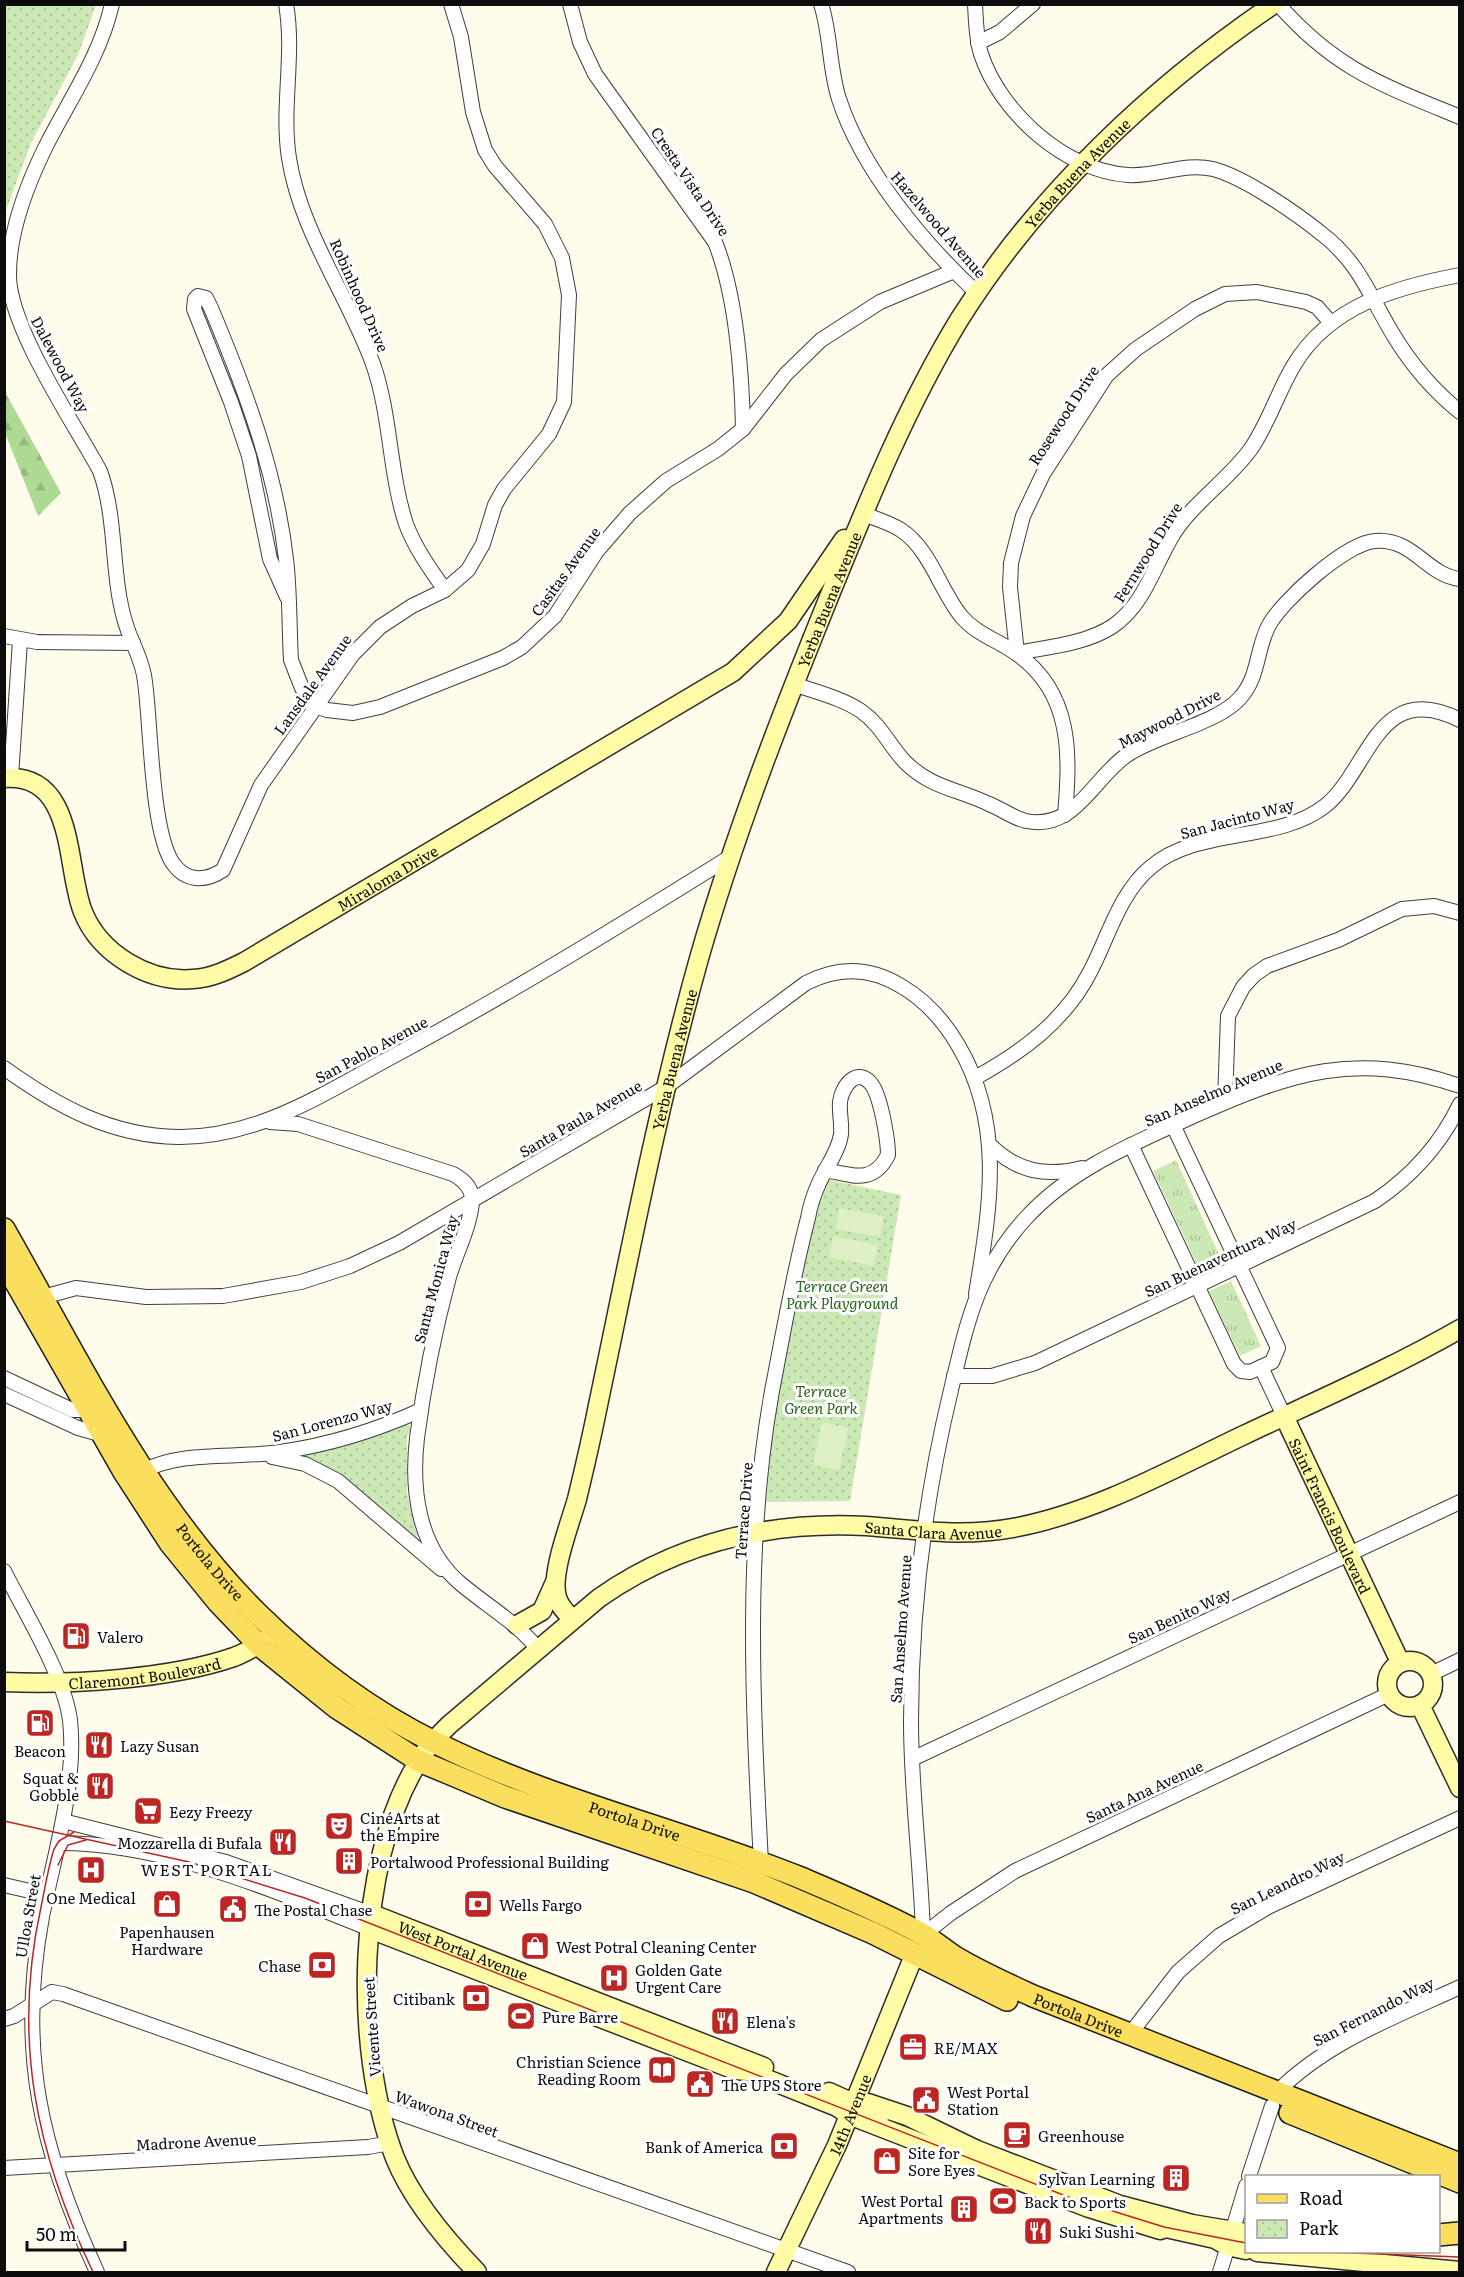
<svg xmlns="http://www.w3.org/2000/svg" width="1464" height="2277" font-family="Literata,serif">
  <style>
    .grass { fill: url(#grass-tufts) }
    .forest { fill: url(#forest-firs) }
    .park { fill: url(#park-dots) }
    .pitch { fill: #dff0c6 }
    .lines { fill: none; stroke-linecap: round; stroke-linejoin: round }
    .street-casing { stroke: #3f3f3f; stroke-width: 16 }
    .secondary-casing { stroke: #2e2e2e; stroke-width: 21 }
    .primary-casing { stroke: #1d1d1d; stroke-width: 24 }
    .street { stroke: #fff; stroke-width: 14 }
    .secondary { stroke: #fffba6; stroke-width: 18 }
    .primary { stroke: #fadf5f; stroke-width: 21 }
    .tram { stroke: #bd2622; stroke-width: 1.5 }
    .labels { text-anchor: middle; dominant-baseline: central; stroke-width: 6; stroke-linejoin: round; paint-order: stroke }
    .street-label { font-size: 15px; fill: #0c0c0c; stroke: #fff }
    .park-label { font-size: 15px; font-style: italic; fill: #26641c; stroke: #fff }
    .poi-label { font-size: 15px; fill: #0c0c0c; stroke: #fff; text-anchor: start }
    .neighbourhood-label { font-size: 16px; letter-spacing: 1.5px; fill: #0c0c0c; stroke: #fff }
  </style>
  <defs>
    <pattern id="grass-tufts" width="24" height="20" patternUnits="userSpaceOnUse" patternTransform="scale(1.5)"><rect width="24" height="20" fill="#cce9b5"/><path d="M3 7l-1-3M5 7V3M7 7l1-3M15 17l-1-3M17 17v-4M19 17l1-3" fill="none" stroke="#aec79a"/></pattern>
    <pattern id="forest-firs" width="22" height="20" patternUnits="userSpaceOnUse" patternTransform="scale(1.5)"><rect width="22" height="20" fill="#afda94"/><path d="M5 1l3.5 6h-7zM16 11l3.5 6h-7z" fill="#95ba7e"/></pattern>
    <pattern id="park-dots" width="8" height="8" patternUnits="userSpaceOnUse" patternTransform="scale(1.5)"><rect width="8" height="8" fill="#cce9b5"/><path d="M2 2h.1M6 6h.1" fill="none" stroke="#aec79a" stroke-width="1.8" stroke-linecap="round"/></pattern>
  </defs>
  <rect width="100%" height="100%" fill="#fffceb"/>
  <g class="grass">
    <path d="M1176 1160 1222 1261 1200 1271 1153 1171Z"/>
    <path d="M1231 1281 1261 1346 1240 1356 1209 1291Z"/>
  </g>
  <path class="forest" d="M5 392 61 493 38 516 5 433Z"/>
  <g class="park">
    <path d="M5 4 96 5 78 55 31 143 5 213Z"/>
    <path d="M825 1179 901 1195 850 1501 766 1502 776 1393 807 1239Z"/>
    <path d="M409 1424 411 1430 407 1436V1493L419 1543 303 1458 306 1454Z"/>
  </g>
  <g class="pitch">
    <path d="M839 1208 884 1216 880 1237 835 1229Z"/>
    <path d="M833 1236 878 1245 874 1266 829 1257Z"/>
    <path d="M822 1422 848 1428 839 1470 813 1465Z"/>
  </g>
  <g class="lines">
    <g class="street-casing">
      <g id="street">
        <path d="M112 4C100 57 69 100 45 148 27 185 9 232 9 274 8 326 74 423 100 471 120 527 108 589 133 643"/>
        <path d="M286 4C295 55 281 107 289 158 300 231 348 295 373 364 391 415 389 472 406 524 415 548 430 569 445 590"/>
        <path d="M570 4 580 42 595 74 715 242C736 294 742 373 743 429"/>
        <path d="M821 4C831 35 829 68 839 99 862 170 923 243 978 294"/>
        <path d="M975 4C976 21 976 38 981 54 1000 112 1065 171 1128 175 1157 177 1184 162 1213 169 1244 177 1296 213 1322 234 1360 263 1370 297 1394 336 1411 364 1434 391 1460 412"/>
        <path d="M1278 4C1335 69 1382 85 1460 117"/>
        <path d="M978 43 1000 32 1033 4"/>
        <path d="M1331 323 1317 307 1306 302 1257 292 1225 294 1195 309 1136 349 1107 375 1043 474 1023 516 1011 563 1010 587 1017 653C1048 647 1086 644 1113 626 1145 604 1154 565 1174 533 1195 501 1228 480 1250 450 1269 423 1277 393 1294 365 1329 306 1396 287 1460 275"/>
        <path d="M864 514C876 519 890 523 901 530 930 549 940 590 961 616 977 635 998 640 1017 654 1073 693 1070 756 1065 815"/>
        <path d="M287 597 270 559 249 456 231 402 194 309 195 299 198 296 206 298 211 308C245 389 276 471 286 559 290 592 289 626 291 660L302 688 315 706 327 710 353 713 380 707 503 658 522 647 555 616 597 551 630 513 666 481 718 449 743 429 786 374 821 340 880 302 954 271"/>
        <path d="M4 636 37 642 133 643C138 655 144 668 145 682 151 725 151 828 172 862 185 882 205 882 223 870L261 785 353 654 380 627 412 606 445 590 468 570 483 544 495 505 504 489 549 434 564 402 569 295 562 258 545 224 495 166 485 150 473 112 461 37 451 4"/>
        <path d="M794 684C815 692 842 698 861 711 881 725 889 745 905 762 931 788 958 789 989 804 1002 809 1013 818 1026 821 1075 831 1093 778 1127 755 1158 734 1217 724 1240 698 1259 677 1256 651 1268 627 1281 601 1346 543 1375 541 1414 538 1426 575 1460 579"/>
        <path d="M11 777 20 641"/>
        <path d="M4 1068C57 1106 111 1136 178 1137 260 1138 329 1090 399 1053 512 992 621 925 730 857"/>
        <path d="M975 1078C1022 1052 1065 1021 1090 972 1108 938 1120 892 1151 867 1197 827 1278 843 1325 806 1370 770 1377 678 1460 720"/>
        <path d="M1225 1102 1228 1016 1243 987 1254 975 1267 966 1338 940 1402 909 1434 906 1460 913"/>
        <path d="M270 1122 298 1124 453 1174C464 1180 473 1189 472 1202 470 1227 456 1253 449 1277 435 1329 424 1384 417 1438 411 1490 418 1548 461 1584 487 1606 516 1622 537 1648"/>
        <path d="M1131 1145 1234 1364 1241 1371 1250 1372 1272 1362 1278 1348 1173 1125"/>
        <path d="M991 1146C1018 1172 1046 1177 1082 1168"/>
        <path d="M43 1297 76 1288 146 1297 223 1296 301 1282 350 1266 399 1243 666 1087 806 983C839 966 870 967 901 986 925 1000 944 1021 958 1045 1005 1124 990 1208 976 1294"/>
        <path d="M1261 1367 1284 1416"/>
        <path d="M954 1376H992L1035 1363 1375 1201C1412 1176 1440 1146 1460 1104"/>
        <path d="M4 1378 72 1410H88"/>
        <path d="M4 1394 78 1428 103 1435"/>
        <path d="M272 1457 305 1464 338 1481 441 1569"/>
        <path d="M143 1471C184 1450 235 1459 280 1452 327 1445 377 1430 421 1410"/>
        <path d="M4 1571C25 1613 64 1675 70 1720 77 1783 54 1856 42 1917 17 2051 41 2151 97 2272"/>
        <path d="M1431 1674 1460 1660"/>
        <path d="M912 1759 1460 1502"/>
        <path d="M63 1821 226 1862 372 1914"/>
        <path d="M59 1843C166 1843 272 1890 370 1929"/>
        <path d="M761 1863C753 1706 744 1546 772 1391 783 1334 793 1275 808 1218 810 1206 814 1194 819 1183 826 1167 839 1151 841 1134 842 1123 839 1112 840 1102 842 1085 858 1066 872 1085 881 1098 888 1140 888 1155 873 1185 852 1175 825 1170"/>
        <path d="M4 1885 47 1895"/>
        <path d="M923 1935C921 1864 911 1793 911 1722 911 1610 925 1498 951 1390 967 1323 977 1272 1025 1219 1071 1168 1135 1143 1196 1115 1291 1073 1356 1050 1460 1086"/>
        <path d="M923 1935 951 1913 1015 1871 1389 1694"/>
        <path d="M4 2019 14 2016 52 1992 63 1994 848 2272"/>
        <path d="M1130 2034 1178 1972 1219 1936 1268 1907 1460 1818"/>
        <path d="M1277 2092C1328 2041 1395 2017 1460 1987"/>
        <path d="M4 2168 368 2147 390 2143"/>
        <path d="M1249 2176 1272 2106"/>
        <path d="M1220 2272 1246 2186"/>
      </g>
    </g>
    <g class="secondary-casing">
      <g id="secondary">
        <path id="s1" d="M4 778C77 773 65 868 83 912 100 954 149 983 193 979 212 978 228 970 244 962L733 672 788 621 844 539"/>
        <path id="s2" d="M1284 1416 1400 1662"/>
        <path id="s3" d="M572 1619C566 1612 559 1606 557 1597 550 1574 570 1524 577 1499 584 1470 591 1440 597 1410 629 1258 658 1104 700 955 735 834 780 718 827 602 866 506 905 409 959 320 1038 194 1152 87 1274 4"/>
        <path d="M517 1625 542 1611 555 1582"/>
        <circle cx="1410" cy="1684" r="23"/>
        <path id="s4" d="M4 1682C72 1685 170 1679 234 1657 250 1651 264 1641 278 1632"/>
        <path d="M1420 1705 1460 1788"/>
        <path id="s5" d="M372 1914 764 2067"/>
        <path d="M370 1929 735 2070 747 2071 837 2107 849 2115 1089 2208 1160 2230 1166 2228 1215 2239 1227 2246 1246 2250"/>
        <path d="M829 2092 880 2115"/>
        <path d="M868 2103 907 2116 977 2150 1120 2205 1192 2224 1246 2233"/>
        <path d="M945 2140 977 2150"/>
        <path d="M1257 2252 1460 2271"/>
        <path id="s6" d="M477 2272C446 2240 412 2200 395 2158 353 2050 356 1864 417 1764 425 1749 437 1737 449 1725L599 1598C679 1542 769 1521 866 1526 922 1530 960 1538 1018 1527 1098 1511 1170 1470 1244 1435 1316 1401 1390 1369 1460 1329"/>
        <path id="s7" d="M776 2272 837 2145 915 1953"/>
      </g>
    </g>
    <g class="primary-casing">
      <g id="primary">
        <path id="s8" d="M4 1229C80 1362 148 1505 258 1614 310 1665 371 1711 436 1743 550 1800 682 1830 801 1878 841 1895 884 1913 922 1934 934 1941 944 1950 955 1957 980 1972 1007 1984 1033 1996L1460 2164"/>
        <path d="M4 1262 124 1472 170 1543 218 1602 259 1645 337 1708 419 1761 448 1773 505 1797 754 1882 873 1933 1007 2000"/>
        <path d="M1290 2113 1460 2182"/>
        <path d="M1438 2235 1460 2233"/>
      </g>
    </g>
    <use href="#street" class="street"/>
    <use href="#secondary" class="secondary"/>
    <use href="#primary" class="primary"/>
    <g class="tram">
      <path d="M4 1821 189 1862 305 1898 1071 2198 1164 2227 1246 2243"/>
      <path d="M74 1832 59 1841 54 1849C48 1868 45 1888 41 1907 12 2039 36 2153 93 2272"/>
      <path d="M58 1865 68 1845 86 1840"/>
      <path d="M1325 2252 1460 2257"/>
    </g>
  </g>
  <defs>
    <g id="fuel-square" transform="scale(1.5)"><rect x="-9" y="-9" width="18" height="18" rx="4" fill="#bd2622" stroke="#fff"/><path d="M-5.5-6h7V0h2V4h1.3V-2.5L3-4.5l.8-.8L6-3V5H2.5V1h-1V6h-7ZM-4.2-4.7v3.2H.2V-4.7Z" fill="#fff"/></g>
    <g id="restaurant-square" transform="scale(1.5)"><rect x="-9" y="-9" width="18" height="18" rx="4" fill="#bd2622" stroke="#fff"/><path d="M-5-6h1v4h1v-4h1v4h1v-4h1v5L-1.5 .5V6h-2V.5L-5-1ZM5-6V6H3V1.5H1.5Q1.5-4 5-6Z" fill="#fff"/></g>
    <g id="supermarket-square" transform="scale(1.5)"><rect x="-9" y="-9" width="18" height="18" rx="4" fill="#bd2622" stroke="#fff"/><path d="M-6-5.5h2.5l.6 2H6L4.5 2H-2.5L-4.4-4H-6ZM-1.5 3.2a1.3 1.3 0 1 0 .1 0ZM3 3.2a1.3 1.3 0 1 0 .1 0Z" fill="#fff"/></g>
    <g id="theatre-square" transform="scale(1.5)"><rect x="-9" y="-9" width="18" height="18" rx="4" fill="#bd2622" stroke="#fff"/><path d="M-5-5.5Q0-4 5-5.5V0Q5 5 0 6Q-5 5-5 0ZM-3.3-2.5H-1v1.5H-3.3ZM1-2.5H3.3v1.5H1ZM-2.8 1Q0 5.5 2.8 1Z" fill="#fff"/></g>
    <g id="building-square" transform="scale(1.5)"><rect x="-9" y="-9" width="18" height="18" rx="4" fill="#bd2622" stroke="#fff"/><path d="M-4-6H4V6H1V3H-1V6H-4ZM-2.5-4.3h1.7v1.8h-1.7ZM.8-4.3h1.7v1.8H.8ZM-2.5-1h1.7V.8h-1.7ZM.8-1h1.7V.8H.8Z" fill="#fff"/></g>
    <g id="hospital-square" transform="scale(1.5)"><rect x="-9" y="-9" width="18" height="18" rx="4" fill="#bd2622" stroke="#fff"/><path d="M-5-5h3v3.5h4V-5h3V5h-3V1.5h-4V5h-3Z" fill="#fff"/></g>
    <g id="shop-square" transform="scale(1.5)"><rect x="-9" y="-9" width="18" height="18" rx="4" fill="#bd2622" stroke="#fff"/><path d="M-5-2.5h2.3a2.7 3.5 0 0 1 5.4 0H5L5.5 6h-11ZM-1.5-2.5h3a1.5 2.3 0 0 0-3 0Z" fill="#fff"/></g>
    <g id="bank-square" transform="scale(1.5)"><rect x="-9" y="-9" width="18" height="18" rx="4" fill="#bd2622" stroke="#fff"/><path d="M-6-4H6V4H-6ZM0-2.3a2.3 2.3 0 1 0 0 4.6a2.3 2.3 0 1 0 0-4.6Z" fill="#fff"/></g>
    <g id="civic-square" transform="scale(1.5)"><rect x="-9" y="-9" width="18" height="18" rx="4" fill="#bd2622" stroke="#fff"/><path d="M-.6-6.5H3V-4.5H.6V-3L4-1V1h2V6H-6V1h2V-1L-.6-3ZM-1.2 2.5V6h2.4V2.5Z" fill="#fff"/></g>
    <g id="stadium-square" transform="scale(1.5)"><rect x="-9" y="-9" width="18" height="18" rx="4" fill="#bd2622" stroke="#fff"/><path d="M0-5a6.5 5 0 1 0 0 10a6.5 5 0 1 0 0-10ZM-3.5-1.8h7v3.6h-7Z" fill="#fff"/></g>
    <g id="office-square" transform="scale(1.5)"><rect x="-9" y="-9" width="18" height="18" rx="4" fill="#bd2622" stroke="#fff"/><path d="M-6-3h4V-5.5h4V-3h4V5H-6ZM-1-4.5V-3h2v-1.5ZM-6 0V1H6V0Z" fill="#fff"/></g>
    <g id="library-square" transform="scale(1.5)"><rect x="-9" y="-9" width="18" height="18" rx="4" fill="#bd2622" stroke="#fff"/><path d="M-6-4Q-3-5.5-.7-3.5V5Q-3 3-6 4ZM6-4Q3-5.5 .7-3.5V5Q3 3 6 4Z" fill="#fff"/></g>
    <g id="cafe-square" transform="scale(1.5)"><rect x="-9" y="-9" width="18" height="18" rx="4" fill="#bd2622" stroke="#fff"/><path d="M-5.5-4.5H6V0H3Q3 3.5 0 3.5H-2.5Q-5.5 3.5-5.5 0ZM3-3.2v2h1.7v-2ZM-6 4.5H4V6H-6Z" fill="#fff"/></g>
  </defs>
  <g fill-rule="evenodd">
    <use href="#fuel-square" x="76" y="1636"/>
    <use href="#fuel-square" x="40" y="1723"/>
    <use href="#restaurant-square" x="99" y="1745"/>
    <use href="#restaurant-square" x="100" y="1786"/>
    <use href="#supermarket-square" x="148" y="1811"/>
    <use href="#theatre-square" x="339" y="1826"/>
    <use href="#restaurant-square" x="283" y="1842"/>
    <use href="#building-square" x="349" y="1861"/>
    <use href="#hospital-square" x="91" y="1870"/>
    <use href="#shop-square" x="167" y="1904"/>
    <use href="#bank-square" x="478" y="1904"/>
    <use href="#civic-square" x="233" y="1909"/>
    <use href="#shop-square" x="535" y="1946"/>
    <use href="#bank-square" x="322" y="1965"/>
    <use href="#hospital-square" x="614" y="1978"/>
    <use href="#bank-square" x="476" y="1998"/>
    <use href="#stadium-square" x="521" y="2016"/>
    <use href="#restaurant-square" x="725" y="2021"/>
    <use href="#office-square" x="913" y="2047"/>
    <use href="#library-square" x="662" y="2070"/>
    <use href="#civic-square" x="700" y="2084"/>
    <use href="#civic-square" x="926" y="2100"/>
    <use href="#cafe-square" x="1017" y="2135"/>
    <use href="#bank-square" x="784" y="2146"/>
    <use href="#shop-square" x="887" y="2161"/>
    <use href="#building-square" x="1176" y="2178"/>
    <use href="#stadium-square" x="1003" y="2201"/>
    <use href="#building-square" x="964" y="2209"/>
    <use href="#restaurant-square" x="1038" y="2231"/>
  </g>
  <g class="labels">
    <g class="street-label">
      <text stroke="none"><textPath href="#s3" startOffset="1562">Yerba Buena Avenue</textPath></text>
      <text transform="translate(691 181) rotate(56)">Cresta Vista Drive</text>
      <text transform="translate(939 224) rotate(49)">Hazelwood Avenue</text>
      <text transform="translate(360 295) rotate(66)">Robinhood Drive</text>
      <text transform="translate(61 364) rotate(62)">Dalewood Way</text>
      <text transform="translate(1063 415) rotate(-57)">Rosewood Drive</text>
      <text transform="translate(1147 552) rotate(-58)">Fernwood Drive</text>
      <text transform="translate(565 571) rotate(-54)">Casitas Avenue</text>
      <text stroke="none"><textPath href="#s3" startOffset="1064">Yerba Buena Avenue</textPath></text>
      <text transform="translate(312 684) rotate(-54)">Lansdale Avenue</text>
      <text transform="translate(1169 718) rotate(-27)">Maywood Drive</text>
      <text transform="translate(1237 818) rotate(-15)">San Jacinto Way</text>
      <text stroke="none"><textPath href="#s1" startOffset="530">Miraloma Drive</textPath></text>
      <text transform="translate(371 1049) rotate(-28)">San Pablo Avenue</text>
      <text stroke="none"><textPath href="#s3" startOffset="578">Yerba Buena Avenue</textPath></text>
      <text transform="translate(1213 1092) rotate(-23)">San Anselmo Avenue</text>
      <text transform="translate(580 1118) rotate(-30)">Santa Paula Avenue</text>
      <text transform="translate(1220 1257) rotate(-25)">San Buenaventura Way</text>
      <text transform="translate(435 1279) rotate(-75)">Santa Monica Way</text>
      <text transform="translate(332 1420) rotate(-15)">San Lorenzo Way</text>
      <text transform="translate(743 1511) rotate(-86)">Terrace Drive</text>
      <text stroke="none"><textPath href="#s2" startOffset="110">Saint Francis Boulevard</textPath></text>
      <text stroke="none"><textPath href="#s6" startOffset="1143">Santa Clara Avenue</textPath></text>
      <text stroke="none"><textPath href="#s8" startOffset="392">Portola Drive</textPath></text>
      <text transform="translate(1179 1615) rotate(-25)">San Benito Way</text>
      <text transform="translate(900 1629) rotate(-86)">San Anselmo Avenue</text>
      <text stroke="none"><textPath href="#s4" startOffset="141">Claremont Boulevard</textPath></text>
      <text transform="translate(1144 1791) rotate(-25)">Santa Ana Avenue</text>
      <text stroke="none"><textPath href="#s8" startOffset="897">Portola Drive</textPath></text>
      <text transform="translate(1287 1882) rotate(-26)">San Leandro Way</text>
      <text transform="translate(27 1916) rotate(-80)">Ulloa Street</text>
      <text stroke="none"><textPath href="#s5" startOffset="98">West Portal Avenue</textPath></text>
      <text transform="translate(1373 2011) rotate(-27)">San Fernando Way</text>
      <text stroke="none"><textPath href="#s8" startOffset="1383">Portola Drive</textPath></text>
      <text transform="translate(371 2027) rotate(-94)">Vicente Street</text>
      <text transform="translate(447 2113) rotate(20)">Wawona Street</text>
      <text stroke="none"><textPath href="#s7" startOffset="174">14th Avenue</textPath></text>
      <text transform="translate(196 2141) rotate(-3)">Madrone Avenue</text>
    </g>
    <g class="park-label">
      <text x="842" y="1285">Terrace Green<tspan x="842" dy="17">Park Playground</tspan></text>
      <text x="821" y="1390">Terrace<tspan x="821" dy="17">Green Park</tspan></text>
    </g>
    <g class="poi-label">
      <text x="97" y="1636">Valero</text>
      <text x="120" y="1745">Lazy Susan</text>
      <text x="40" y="1750" text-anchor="middle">Beacon</text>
      <text x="79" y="1777" text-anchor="end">Squat &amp;<tspan x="79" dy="17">Gobble</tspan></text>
      <text x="169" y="1811">Eezy Freezy</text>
      <text x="360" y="1817">CinéArts at<tspan x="360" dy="17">the Empire</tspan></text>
      <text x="262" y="1842" text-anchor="end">Mozzarella di Bufala</text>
      <text x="370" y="1861">Portalwood Professional Building</text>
      <text x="91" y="1897" text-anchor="middle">One Medical</text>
      <text x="499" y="1904">Wells Fargo</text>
      <text x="254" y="1909">The Postal Chase</text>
      <text x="167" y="1931" text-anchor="middle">Papenhausen<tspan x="167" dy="17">Hardware</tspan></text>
      <text x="556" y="1946">West Potral Cleaning Center</text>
      <text x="301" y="1965" text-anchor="end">Chase</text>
      <text x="635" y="1969">Golden Gate<tspan x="635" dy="17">Urgent Care</tspan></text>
      <text x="455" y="1998" text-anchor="end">Citibank</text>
      <text x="542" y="2016">Pure Barre</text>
      <text x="746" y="2021">Elena's</text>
      <text x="934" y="2047">RE/MAX</text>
      <text x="641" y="2061" text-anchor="end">Christian Science<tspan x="641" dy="17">Reading Room</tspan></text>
      <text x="721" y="2084">The UPS Store</text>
      <text x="947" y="2091">West Portal<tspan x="947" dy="17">Station</tspan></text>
      <text x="1038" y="2135">Greenhouse</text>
      <text x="763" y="2146" text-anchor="end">Bank of America</text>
      <text x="908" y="2152">Site for<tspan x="908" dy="17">Sore Eyes</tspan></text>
      <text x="1155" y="2178" text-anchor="end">Sylvan Learning</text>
      <text x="943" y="2200" text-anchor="end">West Portal<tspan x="943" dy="17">Apartments</tspan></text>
      <text x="1024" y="2201">Back to Sports</text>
      <text x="1059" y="2231">Suki Sushi</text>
    </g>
    <g class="neighbourhood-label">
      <text x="207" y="1869">WEST PORTAL</text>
    </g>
  </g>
  <rect width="1464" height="2277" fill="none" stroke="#0c0c0c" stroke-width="12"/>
  <rect x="1245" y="2175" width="195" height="78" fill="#ffffff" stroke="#9e9e9e" stroke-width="1.5"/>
  <rect x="1257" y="2194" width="30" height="9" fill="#fadf5f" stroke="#9e9e9e" stroke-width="1.5"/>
  <text x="1299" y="2205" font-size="18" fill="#0c0c0c">Road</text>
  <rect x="1257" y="2220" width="30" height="18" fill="url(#park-dots)" stroke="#9e9e9e" stroke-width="1.5"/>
  <text x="1299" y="2235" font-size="18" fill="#0c0c0c">Park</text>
  <path d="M27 2241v9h98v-9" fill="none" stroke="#0c0c0c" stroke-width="3"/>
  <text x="36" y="2241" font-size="18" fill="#0c0c0c" stroke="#ffffff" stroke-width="4.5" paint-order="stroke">50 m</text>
</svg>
